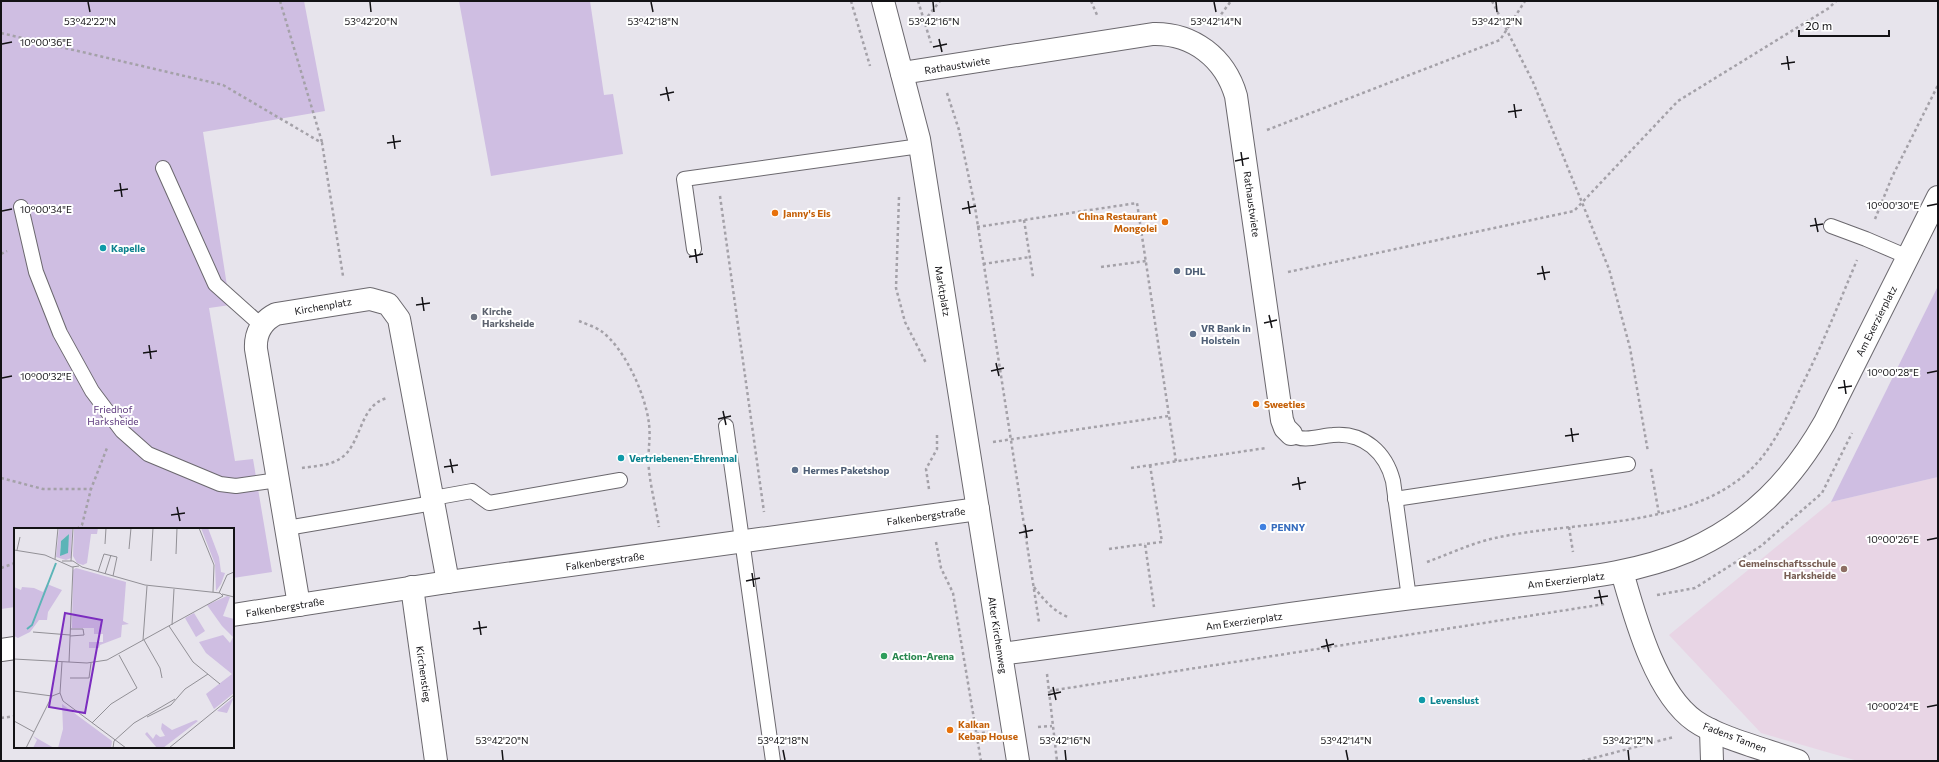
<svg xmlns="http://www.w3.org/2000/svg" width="1939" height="762" font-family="Commissioner,sans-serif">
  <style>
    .education { fill: #e8d5e5 }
    .green { fill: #cfbee2 }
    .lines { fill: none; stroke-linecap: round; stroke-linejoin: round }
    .lane-casing { stroke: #6b686e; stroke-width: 16 }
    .street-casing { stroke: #6b686e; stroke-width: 24 }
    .secondary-casing { stroke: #6b686e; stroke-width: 24 }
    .path { stroke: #a4a1a8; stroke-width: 2.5; stroke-dasharray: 3 3; stroke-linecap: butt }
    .lane { stroke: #fff; stroke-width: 14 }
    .street { stroke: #fff; stroke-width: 22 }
    .secondary { stroke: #fff; stroke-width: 22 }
    .ticks { fill: none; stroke: #131215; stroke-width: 1.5 }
    .food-dot { fill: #e8710a; stroke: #fff; stroke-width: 1.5 }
    .culture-dot { fill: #0f9aa8; stroke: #fff; stroke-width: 1.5 }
    .service-dot { fill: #5c6f8a; stroke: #fff; stroke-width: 1.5 }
    .worship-dot { fill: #6b7280; stroke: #fff; stroke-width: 1.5 }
    .shop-dot { fill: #3f7fe0; stroke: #fff; stroke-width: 1.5 }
    .education-dot { fill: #8d6e63; stroke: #fff; stroke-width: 1.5 }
    .leisure-dot { fill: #2e9e5b; stroke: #fff; stroke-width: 1.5 }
    .labels { text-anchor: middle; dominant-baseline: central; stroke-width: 4; stroke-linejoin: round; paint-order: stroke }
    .street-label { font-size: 10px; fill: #131215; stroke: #fff }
    .food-label { font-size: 10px; font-weight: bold; fill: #c56008; stroke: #fff; text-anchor: start }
    .culture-label { font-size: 10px; font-weight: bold; fill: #0d838f; stroke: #fff; text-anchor: start }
    .service-label { font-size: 10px; font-weight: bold; fill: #4e5e75; stroke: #fff; text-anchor: start }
    .worship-label { font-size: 10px; font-weight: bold; fill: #5b616d; stroke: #fff; text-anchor: start }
    .park-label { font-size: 10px; fill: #5d397e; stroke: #fff }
    .shop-label { font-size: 10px; font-weight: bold; fill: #366cbe; stroke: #fff; text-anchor: start }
    .education-label { font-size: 10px; font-weight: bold; fill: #785e54; stroke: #fff; text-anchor: end }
    .leisure-label { font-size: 10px; font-weight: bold; fill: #27864d; stroke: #fff; text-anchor: start }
    .inset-river { fill: none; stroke: #5cb4b7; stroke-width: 2 }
    .inset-road { fill: none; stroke: #929096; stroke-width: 1 }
    .view { fill: #7b2cbf; fill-opacity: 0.15; stroke: #7b2cbf; stroke-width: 2 }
    .inset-edge { fill: none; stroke: #131215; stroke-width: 2 }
    .ticks-label { font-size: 10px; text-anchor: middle; fill: #131215; stroke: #fff; stroke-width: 4; stroke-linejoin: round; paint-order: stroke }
  </style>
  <rect width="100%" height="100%" fill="#e7e4ec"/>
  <path class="education" d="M1938 477V761H1858L1761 733 1669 635 1831 502Z"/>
  <g class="green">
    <path d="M1 1H304L325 111 203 132 230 305 209 308 235 461 253 459 272 572 233 578V529H15V607L1 609Z"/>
    <path d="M459 1H590L604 95 613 94 623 154 491 176Z"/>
    <path d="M1938 286V477L1831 502Z"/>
  </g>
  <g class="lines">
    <g class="lane-casing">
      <g id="lane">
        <path d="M163 168 215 284 262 326"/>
        <path d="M21 207 36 272 60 333 92 391 122 431 148 454 220 484 236 486 278 480"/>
        <path d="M1831 226 1866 239 1908 257"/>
        <path d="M694 249 684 179 920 146"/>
        <path d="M726 426 773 761"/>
        <path d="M1291 434C1303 443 1319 436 1333 435 1364 432 1386 453 1393 481L1409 598"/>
        <path d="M433 498 472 491 489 503 620 480"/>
        <path d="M1395 499 1628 464"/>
        <path d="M287 528 433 503"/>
      </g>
    </g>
    <g class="street-casing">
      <g id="street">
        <path d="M902 73 1153 34C1193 33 1225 58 1236 96L1282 420 1285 428 1291 434"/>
        <path d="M1622 572C1635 617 1655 693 1695 721 1719 738 1768 750 1798 761"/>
        <path d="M412 587 436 761"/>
        <path d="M299 605 256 349C255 333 262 321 276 314L370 299 388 304 399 319 448 582"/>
        <path d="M1711 730 1712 761"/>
      </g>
    </g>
    <g class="secondary-casing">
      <g id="secondary">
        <path d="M883 1 919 139 1018 761"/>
        <path d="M233 615 448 582 978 509"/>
        <path d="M1 650 15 648"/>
        <path d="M1001 654C1138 636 1275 615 1412 598 1455 593 1498 588 1541 583 1592 577 1641 571 1688 551 1751 523 1792 480 1825 422L1938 197"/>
      </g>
    </g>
    <g class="path">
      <path d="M280 1 322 142"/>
      <path d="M851 1 870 66"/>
      <path d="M918 1 931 43"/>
      <path d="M1091 1 1097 15"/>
      <path d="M1492 1 1533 82 1609 269 1630 348 1648 452"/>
      <path d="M924 21 940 1"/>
      <path d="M1214 24 1231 1"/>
      <path d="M1 33 223 85 322 143 343 276"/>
      <path d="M947 93 959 130 975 207 1039 622"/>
      <path d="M1267 130 1500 40 1525 1"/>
      <path d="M720 196 764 512"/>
      <path d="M899 197 896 288 905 322 926 363"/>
      <path d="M1875 219 1892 177 1938 85"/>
      <path d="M1024 220 1033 277"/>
      <path d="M977 227 1137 203 1176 462"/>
      <path d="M1 254 7 251"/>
      <path d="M983 264 1030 257"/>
      <path d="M1101 267 1146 261"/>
      <path d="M1288 272 1574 211 1678 101 1829 8 1836 1"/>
      <path d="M579 321C586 324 595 327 601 331 625 348 646 396 649 424 651 439 647 454 649 470 651 489 656 508 659 527"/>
      <path d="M993 442 1169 416"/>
      <path d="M1150 465 1162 542 1145 544 1154 607"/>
      <path d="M302 468C314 466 330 466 341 458 362 444 359 405 387 398"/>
      <path d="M1131 468 1266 448"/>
      <path d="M1651 469 1659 514"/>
      <path d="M1 478 43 489H91"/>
      <path d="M929 489 926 469 937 449V433"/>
      <path d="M1569 527 1573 552"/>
      <path d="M77 529 82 525 91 489 107 448"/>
      <path d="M936 542 941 568 953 593 981 761"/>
      <path d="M1109 549 1145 544"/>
      <path d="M1427 562C1449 554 1472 543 1495 538 1580 519 1704 531 1763 456 1779 435 1790 411 1801 387 1822 346 1839 303 1857 260"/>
      <path d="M1 568 15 563"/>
      <path d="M1034 587C1044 600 1053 611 1068 617"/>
      <path d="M1657 595 1695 588 1761 546 1822 493 1852 433"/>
      <path d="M1047 674 1049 691 1605 604"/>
      <path d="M1049 691 1057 761"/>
      <path d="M1 718 15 716"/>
      <path d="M1038 727 1052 726"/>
      <path d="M976 734 988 732"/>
      <path d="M1582 761 1674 737"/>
    </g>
    <use href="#lane" class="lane"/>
    <use href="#street" class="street"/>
    <use href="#secondary" class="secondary"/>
  </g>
  <path class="ticks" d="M88 2 90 12M370 2 371 12M651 2 653 12M933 2 934 12M1214 2 1216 12M1496 2 1497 12M939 39 942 52M2 44 12 42M933 47 947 44M1787 56 1789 70M1781 64 1795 62M666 87 669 101M660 95 674 92M1514 104 1516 118M1508 112 1522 110M393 135 395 149M387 143 401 141M1241 152 1243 166M1235 161 1249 158M120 183 122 197M114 191 128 189M968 201 970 214M1927 206 1937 204M962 209 976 206M2 211 12 209M1815 218 1818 232M1810 226 1823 224M695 249 697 263M689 257 703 254M1542 266 1545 280M1537 274 1550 272M422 297 424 311M416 305 430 303M1269 315 1272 328M1264 323 1277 320M149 345 151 359M143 353 157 351M996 363 999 376M991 371 1004 368M1927 373 1937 371M2 378 12 376M1844 380 1846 394M1838 388 1852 386M723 411 726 425M718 419 731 416M1571 428 1573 442M1565 436 1579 434M450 459 453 473M444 467 458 465M1298 477 1300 490M1292 485 1306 482M177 507 180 521M171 515 185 513M1025 525 1027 538M1019 533 1033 530M1927 540 1937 538M752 573 754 587M746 581 760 578M1599 590 1602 604M1594 598 1608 596M479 621 481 635M473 629 487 627M1326 639 1329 652M1321 647 1334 644M1053 687 1056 700M1048 695 1061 692M1927 707 1937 705M502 750 503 760M783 750 785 760M1065 750 1066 760M1346 750 1348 760M1628 750 1629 760"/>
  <g class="food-dot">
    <circle cx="775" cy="213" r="4"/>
    <circle cx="1165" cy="222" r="4"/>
    <circle cx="1256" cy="404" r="4"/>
    <circle cx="950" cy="730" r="4"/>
  </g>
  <g class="culture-dot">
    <circle cx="103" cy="248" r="4"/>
    <circle cx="621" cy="458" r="4"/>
    <circle cx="1422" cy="700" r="4"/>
  </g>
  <g class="service-dot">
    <circle cx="1177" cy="271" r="4"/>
    <circle cx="1193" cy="334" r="4"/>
    <circle cx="795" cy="470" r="4"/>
  </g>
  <circle class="worship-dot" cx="474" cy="317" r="4"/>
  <circle class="shop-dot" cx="1263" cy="527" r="4"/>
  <circle class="education-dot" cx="1844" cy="569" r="4"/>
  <circle class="leisure-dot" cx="884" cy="656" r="4"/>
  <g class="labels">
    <g class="street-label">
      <text transform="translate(957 65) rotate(-9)">Rathaustwiete</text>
      <text transform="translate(1252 204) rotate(82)">Rathaustwiete</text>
      <text transform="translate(943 291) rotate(80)">Marktplatz</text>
      <text transform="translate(323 306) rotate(-10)">Kirchenplatz</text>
      <text transform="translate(1876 321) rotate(-63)">Am Exerzierplatz</text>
      <text transform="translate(926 516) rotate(-8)">Falkenbergstraße</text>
      <text transform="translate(605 561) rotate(-8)">Falkenbergstraße</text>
      <text transform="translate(1566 580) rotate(-7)">Am Exerzierplatz</text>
      <text transform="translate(285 607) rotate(-9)">Falkenbergstraße</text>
      <text transform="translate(1244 621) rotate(-8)">Am Exerzierplatz</text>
      <text transform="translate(998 635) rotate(81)">Alter Kirchenweg</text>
      <text transform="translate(424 674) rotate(82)">Kirchenstieg</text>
      <text transform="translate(1735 737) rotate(21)">Fadens Tannen</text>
    </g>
    <g class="food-label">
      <text x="783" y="213">Janny's Eis</text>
      <text x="1157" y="216" text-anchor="end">China Restaurant<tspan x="1157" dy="12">Mongolei</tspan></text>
      <text x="1264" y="404">Sweeties</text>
      <text x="958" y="724">Kalkan<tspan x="958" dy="12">Kebap House</tspan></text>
    </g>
    <g class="culture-label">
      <text x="111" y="248">Kapelle</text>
      <text x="629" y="458">Vertriebenen-Ehrenmal</text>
      <text x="1430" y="700">Levenslust</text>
    </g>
    <g class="service-label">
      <text x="1185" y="271">DHL</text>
      <text x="1201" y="328">VR Bank in<tspan x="1201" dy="12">Holstein</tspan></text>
      <text x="803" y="470">Hermes Paketshop</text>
    </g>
    <g class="worship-label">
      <text x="482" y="311">Kirche<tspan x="482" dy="12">Harksheide</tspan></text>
    </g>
    <g class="park-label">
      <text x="113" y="409">Friedhof<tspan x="113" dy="12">Harksheide</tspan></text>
    </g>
    <g class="shop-label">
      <text x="1271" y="527">PENNY</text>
    </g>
    <g class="education-label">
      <text x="1836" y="563">Gemeinschaftsschule<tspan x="1836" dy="12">Harksheide</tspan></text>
    </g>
    <g class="leisure-label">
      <text x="892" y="656">Action-Arena</text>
    </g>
  </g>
  <g transform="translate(14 528)">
    <rect width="220" height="220" fill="#e7e4ec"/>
    <path d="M45 0H58L57 30 52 32 42 29ZM55 6 53 23 52 26H46L47 13ZM60 0H84L83 6H77L73 35 69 37 63 35 59 28ZM187 0H194L205 29 207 44 211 45 207 56 202 63 201 36ZM62 40 112 54 109 93 115 96 108 97 107 109 86 117 85 120H75V114H89V106H80V100H58L59 42ZM33 56 48 62 34 84 33 92H25L16 104 4 110 0 108V59L7 62 8 59 20 60 29 64ZM213 68 216 69 209 88 220 91V165L200 181 192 166 218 146 192 125 185 114 209 107 216 115 219 109 208 98 193 77ZM180 85 191 103 182 109 171 90ZM220 169 213 185 203 183ZM48 176 98 213 97 220H44L49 201ZM182 192 184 193 149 220H143L131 206 133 204 139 211 142 206 146 209 151 208 147 201 148 195 158 202ZM19 208 40 220H19L23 212Z" fill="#cfbee2" fill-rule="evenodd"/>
    <path d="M55 6 54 25 46 28 47 13Z" fill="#5cb4b7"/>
    <path class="inset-river" d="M13 101 18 97 42 35"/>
    <path class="inset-road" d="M185 0 200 37 199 64M91 16 92 0M115 21 117 0M0 22 31 27 58 39 65 38M3 22 6 9M162 26 163 0M41 31 44 0M57 33 59 0M137 33 139 0M84 44 90 26 103 29 99 48M91 46 97 27M205 65 213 47 220 44M208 66 220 69M158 97 160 61M155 98 179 134 206 156M19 104 56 107M56 108 70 107 69 101H56M129 112 133 58M130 112 146 140 148 150M0 131 73 135 93 132 209 68 206 65 131 57 68 39 59 33H48M48 134 46 165 49 173 112 220M55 134 59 39M56 150H75L77 135M0 163 38 168M133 189 157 177 171 161 194 146M0 193 20 204M78 195 97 176 123 160 105 127M12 220 38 168 46 165M99 220 100 213 120 195 161 171M155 220 220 167"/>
    <path class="view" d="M51 85 88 92 71 185 35 179Z"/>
    <rect width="220" height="220" class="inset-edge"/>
  </g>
  <g class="ticks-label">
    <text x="90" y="25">53°42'22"N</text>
    <text x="371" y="25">53°42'20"N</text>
    <text x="934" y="25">53°42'16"N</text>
    <text x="1216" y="25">53°42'14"N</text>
    <text x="1497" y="25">53°42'12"N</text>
    <text x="653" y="25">53°42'18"N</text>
    <text x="46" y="46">10°00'36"E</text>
    <text x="1893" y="209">10°00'30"E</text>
    <text x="46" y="213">10°00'34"E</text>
    <text x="1893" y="376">10°00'28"E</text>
    <text x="46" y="380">10°00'32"E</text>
    <text x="1893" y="543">10°00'26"E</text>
    <text x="1893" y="710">10°00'24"E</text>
    <text x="502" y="744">53°42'20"N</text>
    <text x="783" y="744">53°42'18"N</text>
    <text x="1065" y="744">53°42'16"N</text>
    <text x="1346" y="744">53°42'14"N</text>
    <text x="1628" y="744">53°42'12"N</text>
  </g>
  <rect width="1939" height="762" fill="none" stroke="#131215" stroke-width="4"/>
  <path d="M1799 30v6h90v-6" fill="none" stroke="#131215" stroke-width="2"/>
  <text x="1805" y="30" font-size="12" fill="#131215" stroke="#ffffff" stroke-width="3" paint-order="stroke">20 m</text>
</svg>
